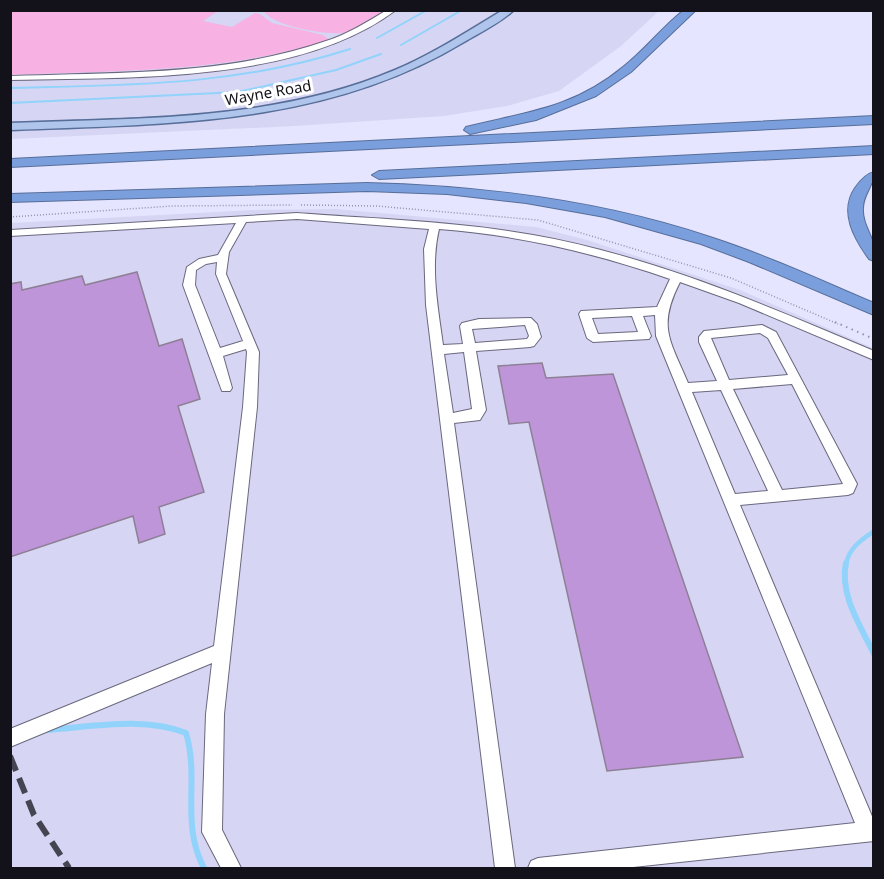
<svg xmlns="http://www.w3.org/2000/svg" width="884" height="879" font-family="'Noto Sans',sans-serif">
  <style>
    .built { fill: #d6d5f4 }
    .green { fill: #f7b1e2 }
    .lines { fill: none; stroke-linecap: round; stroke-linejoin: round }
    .stream-far2 { stroke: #91d3fa; stroke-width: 2 }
    .stream-far1 { stroke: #91d3fa; stroke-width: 4.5 }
    .stream { stroke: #91d3fa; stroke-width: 6 }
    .building { fill: #bf95da; stroke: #8d8095; stroke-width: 1.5 }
    .minor-casing { stroke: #69687e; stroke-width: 2 }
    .major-casing { stroke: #576e99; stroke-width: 3 }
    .highway-casing { stroke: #576e99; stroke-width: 2 }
    .path-far1 { stroke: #9493a7; stroke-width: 1.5; stroke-dasharray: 1 2; stroke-linecap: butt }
    .path { stroke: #9493a7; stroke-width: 2; stroke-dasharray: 1.5 4.5; stroke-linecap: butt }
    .minor { fill: #fff; fill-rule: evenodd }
    .major { fill: #b0c5eb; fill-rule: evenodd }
    .highway { fill: #7b9fdd; fill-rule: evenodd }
    .rail { stroke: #454452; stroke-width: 6; stroke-dasharray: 16 8; stroke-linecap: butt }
    .labels { text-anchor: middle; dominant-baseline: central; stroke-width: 6; stroke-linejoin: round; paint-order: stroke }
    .far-street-label { font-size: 15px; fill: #13121b; stroke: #fff }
  </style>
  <rect width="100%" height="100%" fill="#e6e5ff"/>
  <g class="built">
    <path d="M10 11H659L621 46 559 91 507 106 444 116 295 126 11 139Z"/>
    <path d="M336 209 536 227 587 240 740 290 873 348V868H14L11 865V223L252 210Z"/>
  </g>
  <g class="green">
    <path d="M10 11H218L203 21 232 27 255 13 260 14 272 23 323 35 329 40C225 73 118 70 11 75Z"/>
    <path d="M264 11H390C377 18 362 28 348 32 332 37 271 26 264 11Z"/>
  </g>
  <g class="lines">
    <g class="stream-far2">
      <path d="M377 38 427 10"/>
      <path d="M401 45 462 10"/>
      <path d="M10 88C129 85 235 86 350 49"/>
      <path d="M10 103 238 92 336 70 381 54"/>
    </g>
    <path class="stream-far1" d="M846 564C849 548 861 540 874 531"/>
    <g class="stream">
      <path d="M846 563C839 594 861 627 874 654"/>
      <path d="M46 730C90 727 144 716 186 733 200 780 180 823 204 868"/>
    </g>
  </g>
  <g class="building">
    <path d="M137 272 159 346 182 339 200 399 178 406 204 492 159 507 165 534 139 543 133 516 10 557V284L21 282 22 290 82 276 85 285Z"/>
    <path d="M542 363 546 378 613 374 743 757 607 771 529 422 509 424 498 366Z"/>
  </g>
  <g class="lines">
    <g class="minor-casing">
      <g id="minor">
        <path d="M387 10H396C298 84 128 77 10 80V76C116 72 225 76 326 41 348 34 367 22 387 10Z"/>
        <path d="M297 213C376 219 455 221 533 235 652 256 763 304 874 351V360L739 303 680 282C657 327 670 340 688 383L717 381 699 342V337L704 331 762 325 776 332 857 484 853 493 848 495 740 505 874 821V841L624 868H528L531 861 538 858 855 823 656 336 655 315 643 316 651 336 649 339 593 342 587 338 579 314 581 311 657 307 670 279C595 253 519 235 439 229 430 267 438 308 443 345L463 344 460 326 462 323 479 319 531 318 537 324 541 337 534 346 530 347 476 351 486 410 480 420 454 423 515 868H495L426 305 424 249 429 229 297 219 246 222 229 252 226 274 259 352 257 407 224 714 222 830 241 868H221L202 832 206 714 212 663 10 747V729L214 646 243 407 247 352 246 349 223 356 232 388 230 391H222L183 285 187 267 199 259 218 255 236 223 10 236V230ZM217 262 216 274 243 341 220 348 195 285 196 270 206 264ZM632 316 638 332 598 334 592 318ZM525 325 529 336 527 339 475 343 472 329ZM760 333 768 338 788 375 729 380 711 338ZM464 352 472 409 453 413 444 354ZM792 384 843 484 782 490 733 389ZM721 390 768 491 735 494 692 392Z"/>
      </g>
    </g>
    <g class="major-casing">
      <path id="major" d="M503 10H514C500 23 481 32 464 42 325 126 168 124 10 130V123C139 118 275 121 395 70 433 54 468 31 503 10Z"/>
    </g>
    <g class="highway-casing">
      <g id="highway">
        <path d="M684 10H696L631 72 596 96 536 120 470 134 464 130 466 127C526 112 572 109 623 67 645 50 662 27 684 10Z"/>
        <path d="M874 116V124L10 167V159Z"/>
        <path d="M874 146V154L379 179 372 175 379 171Z"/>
        <path d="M874 172C874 186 863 194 863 208 862 223 871 233 874 246 874 250 874 256 874 261L869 259C854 238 839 212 855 188 860 181 866 174 874 172Z"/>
        <path d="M367 183C484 186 601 200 713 238 768 256 820 280 874 303V315L749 262 701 244 605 217 526 203 447 194 367 191 10 202V194Z"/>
      </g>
    </g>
    <g class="path-far1">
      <path d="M301 205 376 206 538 220 731 278 838 324"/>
      <path d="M10 217 172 206 292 205"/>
    </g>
    <path class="path" d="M835 322 874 339"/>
    <use href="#minor" class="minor"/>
    <use href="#major" class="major"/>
    <use href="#highway" class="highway"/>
    <path class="rail" d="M10 756 34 815 69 868"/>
  </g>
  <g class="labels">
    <g class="far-street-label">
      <text transform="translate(268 92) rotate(-10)">Wayne Road</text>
    </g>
  </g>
  <rect width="884" height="879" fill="none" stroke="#13121b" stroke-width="24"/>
</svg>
